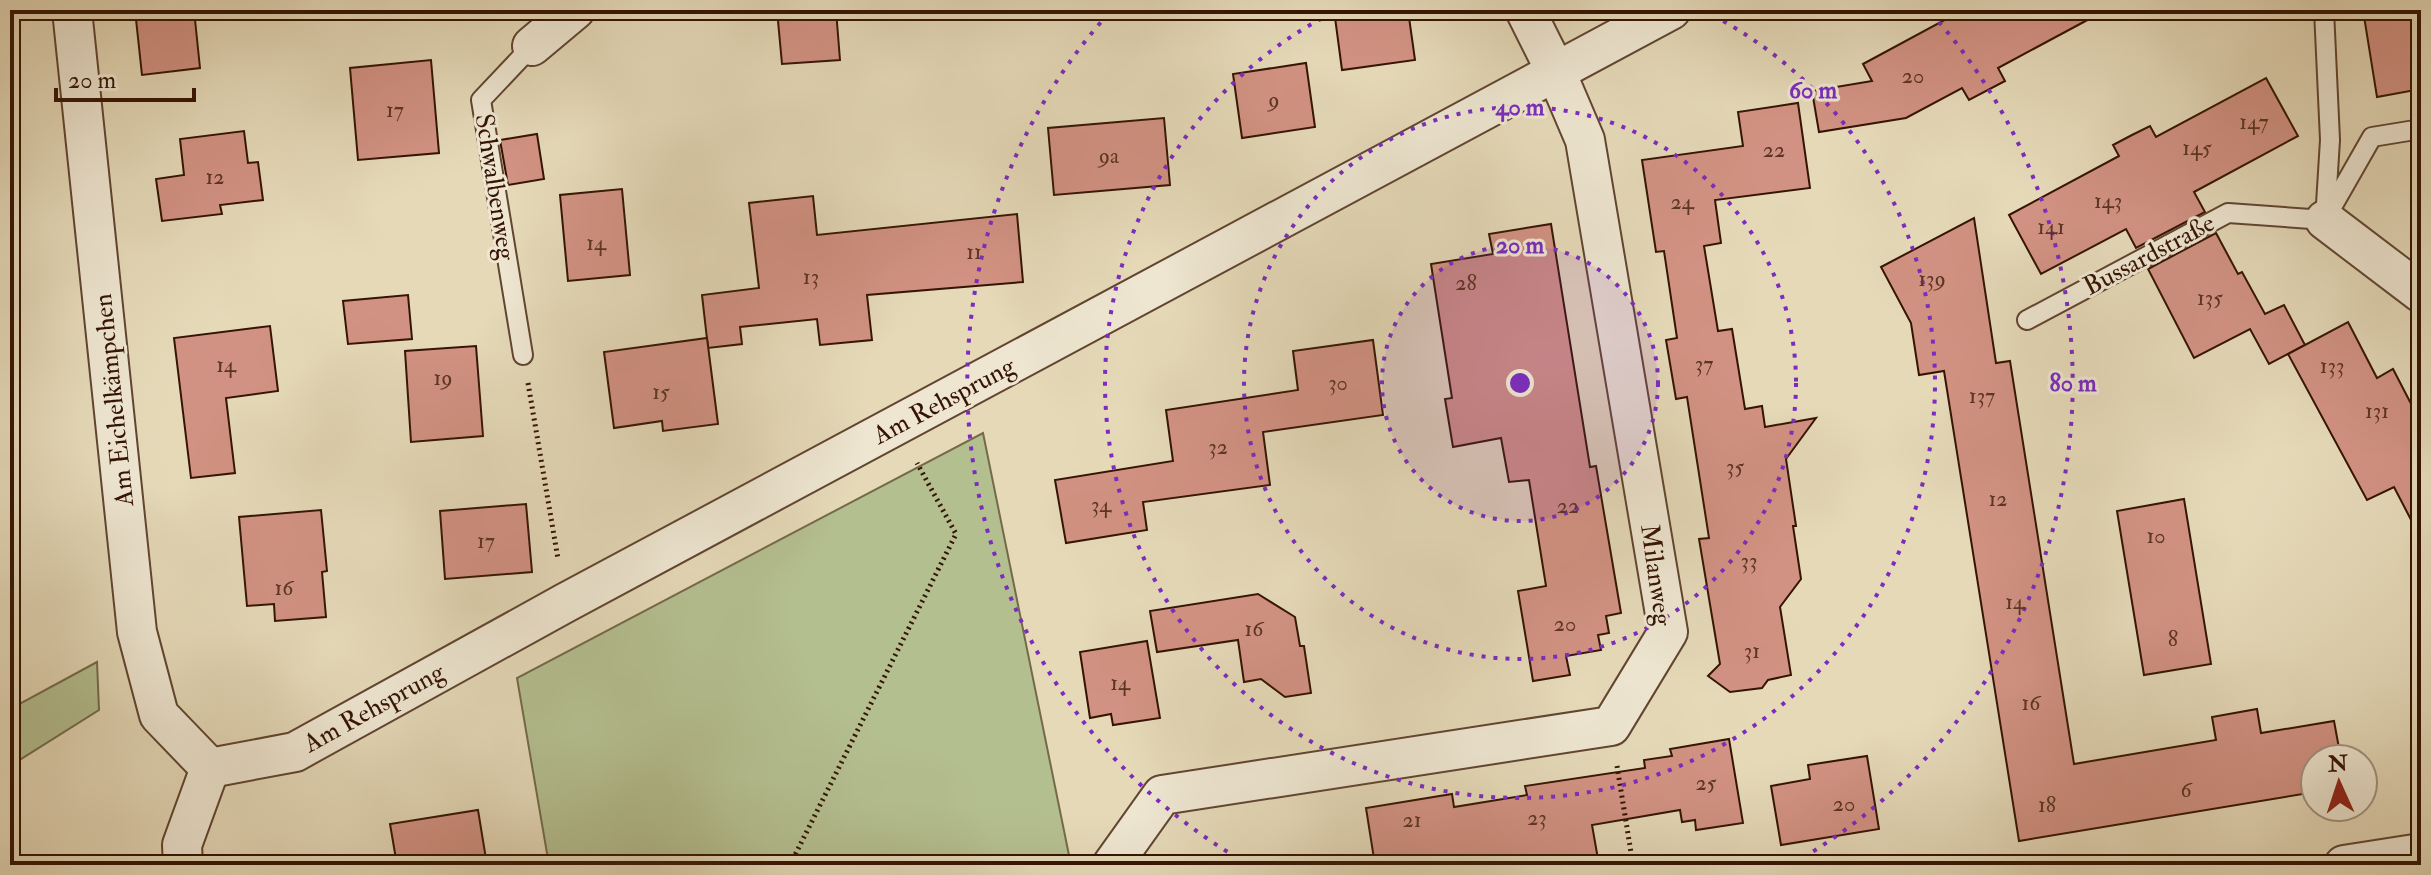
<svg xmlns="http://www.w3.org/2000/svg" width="2431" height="875" font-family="'IM FELL Double Pica',serif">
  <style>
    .green { fill: #b4bf90; stroke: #746a4a; stroke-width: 2 }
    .building { fill: #d29283; stroke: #351404; stroke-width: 2 }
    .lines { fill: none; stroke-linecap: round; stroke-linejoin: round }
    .lane-casing { stroke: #614531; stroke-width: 22 }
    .street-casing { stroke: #614531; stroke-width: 42 }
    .path { stroke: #351404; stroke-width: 5; stroke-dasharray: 2 4; stroke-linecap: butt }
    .lane { stroke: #eee6d1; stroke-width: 18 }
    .street { stroke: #eee6d1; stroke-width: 38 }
    .ring { fill: none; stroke: #7b2cbf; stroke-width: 4; stroke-dasharray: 4 8 }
    .labels { text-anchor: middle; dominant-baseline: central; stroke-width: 6; stroke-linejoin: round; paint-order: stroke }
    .number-label { font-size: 22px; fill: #5c3424 }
    .street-label { font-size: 26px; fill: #351404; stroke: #eee6d1 }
    .centre { fill: #7b2cbf; stroke: #eee6d1; stroke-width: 4 }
    .ring-label { font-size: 24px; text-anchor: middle; font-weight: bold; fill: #7b2cbf; stroke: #eee6d1; stroke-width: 6; stroke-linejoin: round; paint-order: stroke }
  </style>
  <rect width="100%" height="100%" fill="#e5d9b8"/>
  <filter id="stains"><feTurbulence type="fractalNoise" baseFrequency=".0025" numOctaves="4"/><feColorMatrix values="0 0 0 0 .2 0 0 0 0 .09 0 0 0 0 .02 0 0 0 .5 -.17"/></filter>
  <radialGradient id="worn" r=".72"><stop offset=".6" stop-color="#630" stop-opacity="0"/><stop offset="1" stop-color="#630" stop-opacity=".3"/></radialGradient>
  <g class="green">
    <path d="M983 433 1071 865H549L517 678Z"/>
    <path d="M97 662 99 710 10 766V709Z"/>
  </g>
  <g class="building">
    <path d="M135 10H194L200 68 142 75Z"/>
    <path d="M777 10H836L840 60 782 64Z"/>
    <path d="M1334 10H1408L1415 60 1342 70Z"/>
    <path d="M1963 10H2106L1998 68 2005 81 1969 100 1962 88 1906 118 1819 132 1812 91 1872 81 1863 64Z"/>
    <path d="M2363 10H2421V89L2377 97Z"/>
    <path d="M431 60 439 153 358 160 350 68Z"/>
    <path d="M1306 63 1315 127 1242 138 1233 74Z"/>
    <path d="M2266 78 2298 136 2194 192 2205 212 2136 248 2126 229 2041 274 2009 215 2119 156 2113 145 2132 135 2150 126 2156 137Z"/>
    <path d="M1798 103 1810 188 1715 200 1721 243 1704 246 1718 331 1732 329 1745 409 1762 406 1765 427 1816 418 1786 459 1796 526H1793L1801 579 1780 607 1791 675 1768 680 1762 688 1730 692 1708 676 1720 664 1699 539 1709 538 1687 397 1676 399 1666 340 1677 338 1664 251 1656 252 1642 160 1743 146 1738 112Z"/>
    <path d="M1164 118 1170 185 1054 195 1048 128Z"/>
    <path d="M244 131 248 163 258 162 263 200 220 205 222 214 162 221 156 179 184 175 180 139Z"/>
    <path d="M537 134 544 179 508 185 500 140Z"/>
    <path d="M622 189 630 275 568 281 560 195Z"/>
    <path d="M813 196 817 235 1017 214 1023 282 867 295 872 340 820 345 817 319 740 327 742 344 708 348 702 295 759 288 749 203Z"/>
    <path d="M1974 218 1996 363 2010 361 2074 764 2216 740 2212 717 2257 709 2261 733 2334 721 2341 759H2315V792L2019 841 1944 371 1919 375 1911 323 1881 267Z"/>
    <path d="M1551 224 1590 467 1596 466 1621 613 1606 616 1609 633 1598 635 1601 650 1566 656 1570 675 1533 681 1518 591 1546 586 1529 480 1509 482 1501 438 1453 447 1445 399 1452 398 1431 264 1493 254 1489 234Z"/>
    <path d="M2216 233 2238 274 2242 272 2265 314 2284 305 2305 345 2269 364 2250 329 2194 358 2148 269Z"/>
    <path d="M408 295 412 339 348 344 343 301Z"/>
    <path d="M2348 322 2377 378 2393 369 2421 423V539L2394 487 2367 500 2288 354Z"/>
    <path d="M270 326 278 391 226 398 235 473 191 478 174 338Z"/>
    <path d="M707 338 718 424 663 431 662 421 614 428 604 352Z"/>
    <path d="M1373 340 1383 415 1263 432 1270 485 1143 502 1147 530 1066 543 1055 480 1173 461 1166 410 1298 390 1293 351Z"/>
    <path d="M476 346 483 436 411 442 405 351Z"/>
    <path d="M2184 499 2211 664 2144 675 2117 511Z"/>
    <path d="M526 504 532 572 445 579 440 511Z"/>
    <path d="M321 510 327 571 322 572 326 617 275 621 274 604 247 606 239 517Z"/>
    <path d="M1258 594 1295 617 1300 646H1304L1311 693 1285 697 1261 679 1244 682 1238 640 1157 652 1150 611Z"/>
    <path d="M1147 641 1160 718 1113 725 1111 714 1090 718 1080 652Z"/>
    <path d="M1729 739 1743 823 1696 830 1695 820 1682 822 1680 810 1592 825 1598 859 1564 865H1375L1366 808 1452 794 1454 807 1527 795 1525 786 1645 768 1644 760 1672 756 1670 749Z"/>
    <path d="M1867 756 1879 829 1781 845 1771 786 1810 779 1808 765Z"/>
    <path d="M478 810 487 865H397L390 824Z"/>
  </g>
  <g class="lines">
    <g class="lane-casing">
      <g id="lane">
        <path d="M2324 10 2330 140 2325 220"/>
        <path d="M2328 214 2372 137 2421 129"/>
        <path d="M2027 320 2228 213 2325 220"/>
        <path d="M523 355 481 100 532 46"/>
      </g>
    </g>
    <g class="street-casing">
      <g id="street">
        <path d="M72 10 137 632 159 715 210 768"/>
        <path d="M532 46 575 10"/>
        <path d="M2325 220 2421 293"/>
        <path d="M210 768 295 752 565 603 1671 10"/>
        <path d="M183 865 182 845 210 768"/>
        <path d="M1112 865 1162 795 1611 726 1668 632 1585 140 1556 72 1525 10"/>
        <path d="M2344 865 2421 853"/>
      </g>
    </g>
    <g class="path">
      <path d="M528 383 558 559"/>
      <path d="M1617 766 1633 865"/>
      <path d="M790 865 956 534 917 463"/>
    </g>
    <use href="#lane" class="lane"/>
    <use href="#street" class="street"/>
  </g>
  <circle cx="1520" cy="383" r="138" fill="#7b2cbf" fill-opacity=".12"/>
  <g class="ring">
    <circle cx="1520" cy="383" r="138"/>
    <circle cx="1520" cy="383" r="276"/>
    <path d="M1702 10A415 415 0 1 1 1338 10"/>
    <path d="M1248 864A553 553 0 0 1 1109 13M1931 13A553 553 0 0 1 1792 864"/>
  </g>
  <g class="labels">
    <g class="number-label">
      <text x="1913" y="76">20</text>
      <text x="1274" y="100">9</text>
      <text x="395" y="110">17</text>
      <text x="2254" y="122">147</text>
      <text x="2197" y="148">145</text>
      <text x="1774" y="150">22</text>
      <text x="1109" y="156">9a</text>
      <text x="215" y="177">12</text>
      <text x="2108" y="201">143</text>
      <text x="1682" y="202">24</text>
      <text x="2051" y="227">141</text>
      <text x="596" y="243">14</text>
      <text x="974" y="252">11</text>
      <text x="811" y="277">13</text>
      <text x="1932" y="279">139</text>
      <text x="1466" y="283">28</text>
      <text x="2210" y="298">135</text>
      <text x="1704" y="364">37</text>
      <text x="226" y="365">14</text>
      <text x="2332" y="366">133</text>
      <text x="443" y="378">19</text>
      <text x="1338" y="383">30</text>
      <text x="661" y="392">15</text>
      <text x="1982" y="396">137</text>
      <text x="2377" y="411">131</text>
      <text x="1218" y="447">32</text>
      <text x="1735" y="467">35</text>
      <text x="1998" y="499">12</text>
      <text x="1101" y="505">34</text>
      <text x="1568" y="506">22</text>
      <text x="2156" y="536">10</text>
      <text x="486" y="541">17</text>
      <text x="1749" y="561">33</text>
      <text x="284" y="588">16</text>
      <text x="2015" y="602">14</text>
      <text x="1565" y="624">20</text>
      <text x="1254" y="629">16</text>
      <text x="2173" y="639">8</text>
      <text x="1752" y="651">31</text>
      <text x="1120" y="683">14</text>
      <text x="2031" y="703">16</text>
      <text x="1706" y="783">25</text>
      <text x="2186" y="790">6</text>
      <text x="1844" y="804">20</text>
      <text x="2047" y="805">18</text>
      <text x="1537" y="818">23</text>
      <text x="1412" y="820">21</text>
    </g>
    <g class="street-label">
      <text transform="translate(495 187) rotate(81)">Schwalbenweg</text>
      <text transform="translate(2149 255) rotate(-28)">Bussardstraße</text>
      <text transform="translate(114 400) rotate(-96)">Am Eichelkämpchen</text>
      <text transform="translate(944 401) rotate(-28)">Am Rehsprung</text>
      <text transform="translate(1656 575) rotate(82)">Milanweg</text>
      <text transform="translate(374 708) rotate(-29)">Am Rehsprung</text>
    </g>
  </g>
  <circle cx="1520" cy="383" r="12" class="centre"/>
  <g class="ring-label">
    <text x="1813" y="98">60 m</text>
    <text x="1520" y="115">40 m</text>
    <text x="1520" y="253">20 m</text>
    <text x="2073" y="391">80 m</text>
  </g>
  <rect width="2431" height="875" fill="none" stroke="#e5d9b8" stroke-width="40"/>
  <rect x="12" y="12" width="2407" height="851" fill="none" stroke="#351404" stroke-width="4"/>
  <rect x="20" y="20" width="2391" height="835" fill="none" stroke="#351404" stroke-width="2"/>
  <g transform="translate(2339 783) rotate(357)"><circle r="38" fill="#eee6d1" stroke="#a4927f" stroke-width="2"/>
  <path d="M0-6L14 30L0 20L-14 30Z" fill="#8f2418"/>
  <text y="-12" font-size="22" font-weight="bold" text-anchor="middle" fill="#351404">N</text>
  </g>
  <path d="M56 88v12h138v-12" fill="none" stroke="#351404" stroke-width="4"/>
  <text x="68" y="88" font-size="24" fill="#351404" stroke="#eee6d1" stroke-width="6" paint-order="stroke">20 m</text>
  <rect width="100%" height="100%" filter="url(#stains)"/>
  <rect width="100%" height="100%" fill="url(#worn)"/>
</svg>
